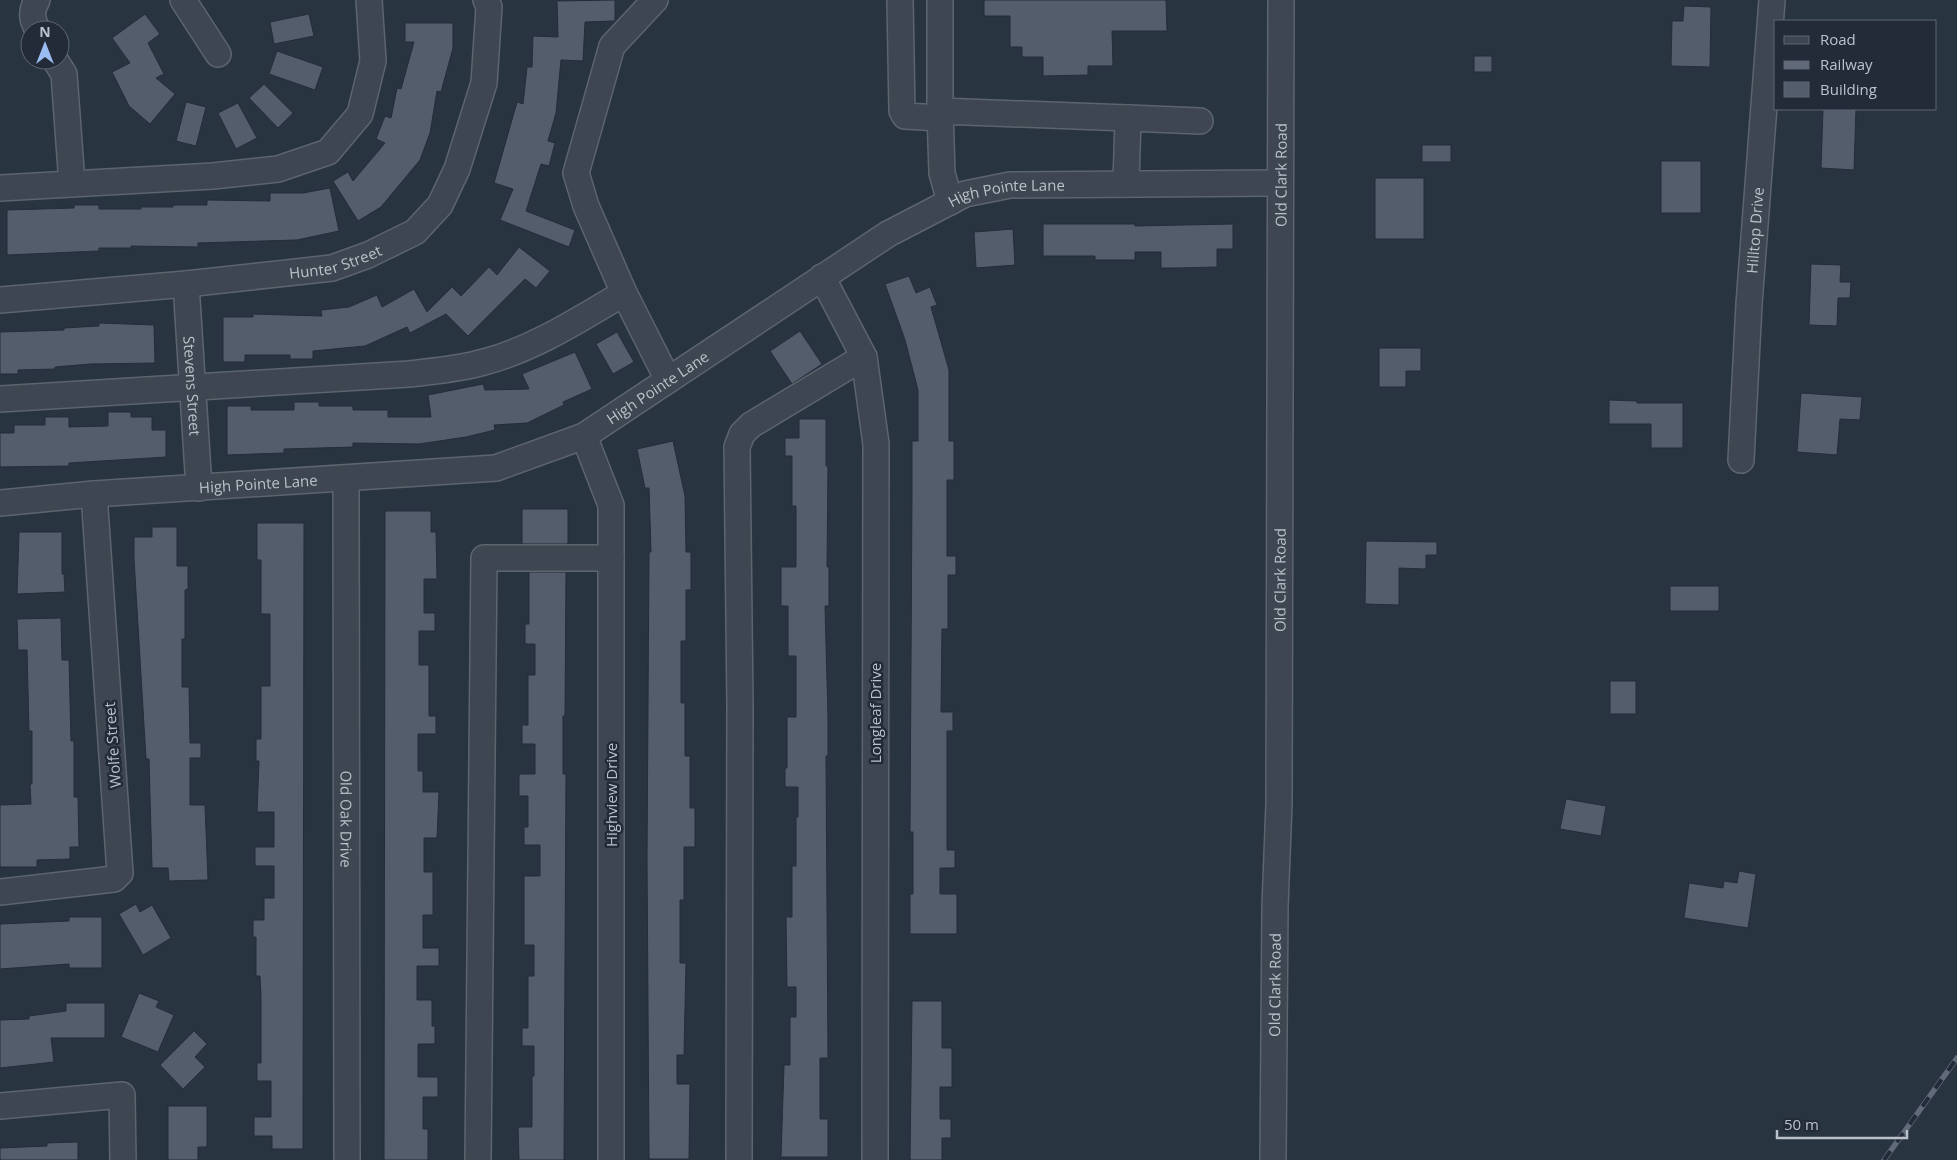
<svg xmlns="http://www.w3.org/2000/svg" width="1957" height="1160" font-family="'Open Sans',sans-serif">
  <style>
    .building { fill: #535d6c; stroke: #242d39 }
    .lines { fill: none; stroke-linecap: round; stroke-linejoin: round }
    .minor-casing { stroke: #5c646e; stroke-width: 28 }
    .minor { stroke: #3e4651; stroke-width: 25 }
    .rail-casing { stroke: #606a78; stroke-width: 5.5 }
    .rail { stroke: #222b37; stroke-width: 4; stroke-dasharray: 11; stroke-linecap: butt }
    .labels { text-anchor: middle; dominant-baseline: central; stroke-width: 5; stroke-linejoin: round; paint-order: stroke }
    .street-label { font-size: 15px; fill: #bbc1cb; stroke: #222b37 }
  </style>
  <rect width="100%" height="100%" fill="#293441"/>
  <g class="building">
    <path d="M615 0V21L585 22 583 61 561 60 556 113 548 141 555 143 549 166 541 164 526 211 575 230 569 247 500 220 513 189 494 183 517 102 523 104 527 67H532L533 36 558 37 557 1Z"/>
    <path d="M984 0H1166L1167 31H1112L1113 66H1088V75L1043 76V57H1022V47H1010V16H984Z"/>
    <path d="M1684 6 1711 7 1710 67 1671 66 1672 21H1683Z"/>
    <path d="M145 14 160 34 148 43 164 74 156 78 175 94 150 124 129 106 112 72 130 63 112 38Z"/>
    <path d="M309 14 314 36 274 44 270 22Z"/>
    <path d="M405 23H453V48L441 92 437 91 430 133 420 160 381 207 358 221 333 181 348 172 353 181 385 143 376 139 385 116 391 118 397 88 401 89 414 42H405Z"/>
    <path d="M277 51 323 67 315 90 269 74Z"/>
    <rect x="1474" y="56" width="18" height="16"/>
    <path d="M264 84 293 113 278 128 249 98Z"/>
    <path d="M186 102 206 107 196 146 176 141Z"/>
    <path d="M238 103 257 138 236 149 218 113Z"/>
    <path d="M1823 109H1856L1854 170 1821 168Z"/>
    <rect x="1422" y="145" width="29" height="17"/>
    <rect x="1661" y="161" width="40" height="52"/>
    <rect x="1375" y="178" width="49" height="61"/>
    <path d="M330 188 339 231 297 240 198 243V247L131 246V248H99V251L7 255V210L74 208V205H99V209H141V207H173V205H207V200L270 201V193H303Z"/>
    <path d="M1043 224H1135V226L1233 224V249H1217V267L1178 268H1161V252H1135V260H1095V256H1043Z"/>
    <path d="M1013 229 1015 265 976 268 974 232Z"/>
    <path d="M519 247 550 271 536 288 525 279 468 336 446 314 410 333 407 327 365 346 313 351V359H290V355H245V362H223V317H253V314L322 316 321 310 349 307 377 295 382 307 414 289 427 312 452 287 461 296 489 267 497 275Z"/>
    <path d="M1811 264 1841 265 1840 282H1851L1850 298H1838L1837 326 1809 325Z"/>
    <path d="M909 276 916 293 930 287 937 305 931 307 949 370V441H954V480H947V556H956V575H948V629H942L941 712H953V731H947V850H955V868H940V894H957V934H910V894H913V832H910L912 491V441H918V390L905 340 885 284Z"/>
    <path d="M99 323 154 325 155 363 90 364 55 367V369L18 370V374H0V332L64 330V328L99 326Z"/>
    <path d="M800 331 822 364 792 384 770 351Z"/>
    <path d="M617 332 634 362 613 374 596 344Z"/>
    <path d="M1379 348H1421V371H1406V387H1379Z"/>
    <path d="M575 352 592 389 563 402 564 405 527 423 494 425 495 430 466 437 419 444 353 443V447L284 449V453L227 455V406H251V410H294V402H319V406H353V410H388V417H431L428 395 483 384 485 390 529 389 522 374Z"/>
    <path d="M1801 393 1862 397 1860 420 1840 419 1837 455 1797 452Z"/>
    <path d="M1609 400 1637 401V403H1683V448H1651V424H1609Z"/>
    <path d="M108 412H131V417H152V430H166V457L69 463V466L0 467V433H14V425H45V417H69V427L108 426Z"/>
    <path d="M799 419H826V466H828L827 567H829V606H825L828 717V756H826L828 1058H820V1119H828V1157H781L784 1065H790V1017H796V987H787L786 917H792V866H796V817H798V787H785V768H787V717H796V656H788V606H781V567H796V506H792V456H785V438H799Z"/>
    <path d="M673 441 685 496 686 552H691V590H686V641H681V703H685V756H690V808H695V847H684V900H680V963H686L684 1055H677V1084H690L689 1159H649L647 859 649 552H651L649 488H645L637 449Z"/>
    <rect x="522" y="509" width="46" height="35"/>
    <path d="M385 511H431V532H436L437 579H424V613H435V631H419V665H429V716H436V734H418V771H423V792H439L437 838H424V872H433V915H423V948H439V966H417V1000H432V1026H435V1044H418V1077H438V1097H423V1129H428V1160H384Z"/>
    <path d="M257 523H304L303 1149H272V1136H254V1117H271V1081H257V1063H261V996L260 976H256V937H253V920H264V898H274V866H255V847H274V812H257L259 761H256V739H261V686H270V614H261V560H257Z"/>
    <path d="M152 527H177V566H188V589L185 590V639H182V687H189L190 743H201V758H190V805H205L208 880 169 881 168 868H152L149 759H146L134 559V537H152Z"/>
    <path d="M19 532H62V574H64L65 592 17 594Z"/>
    <path d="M1366 541 1437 542V555H1426V569L1399 568V605L1365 604Z"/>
    <path d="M529 572H566L565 716H563V774H566L564 1160H519L518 1127H532V1076H534V1046H522V1028H528V976H534V945H524V876H540V845H524V827H528V796H519V774H535V744H522V725H528V675H535V644H525V624H529Z"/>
    <rect x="1670" y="586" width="49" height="25"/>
    <path d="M61 618 62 660H69L71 741H74V797H78L79 847H70V859L37 860V867H0V805L31 804 30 784H32V731H29L27 650H18L17 619Z"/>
    <rect x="1610" y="681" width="26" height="33"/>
    <path d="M1566 799 1606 806 1601 836 1560 829Z"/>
    <path d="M1739 871 1756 874 1748 928 1684 918 1689 883 1723 888 1724 881 1737 883Z"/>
    <path d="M136 904 140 912 152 905 171 938 143 955 119 914Z"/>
    <path d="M69 917H102V968H69V964L0 969V924L69 921Z"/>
    <path d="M139 993 159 1001 156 1007 174 1015 158 1052 121 1037Z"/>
    <path d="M912 1001H942V1048H952V1087H940V1119H951V1138H942V1160H910Z"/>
    <path d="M66 1003H105V1038H51L54 1062 0 1068V1020L29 1019V1016L66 1011Z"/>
    <path d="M194 1031 207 1044 195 1057 205 1067 183 1089 160 1065Z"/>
    <path d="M168 1106H207V1147H198V1160H168Z"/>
    <path d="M78 1142V1160H0V1148L47 1146V1143Z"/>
  </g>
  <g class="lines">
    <g class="minor-casing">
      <g id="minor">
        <path d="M37 0C31 11 31 19 38 30"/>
        <path d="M183 0 218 54"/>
        <path d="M900 0 902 111 905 116 940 118"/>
        <path d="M940 0V111"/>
        <path d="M55 60 64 74 72 184"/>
        <path d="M1126 184 1128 118 1200 121"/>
        <path d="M0 188 213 176 278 169 328 152 360 114 373 61 369 0"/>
        <path d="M950 202 942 173 940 111 1128 118"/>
        <path d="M822 277 864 357 876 444 875 1160"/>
        <path id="s1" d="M186 284 199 488"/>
        <path d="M624 293 668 380"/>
        <path id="s2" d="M0 300 186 284 332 268 368 255 415 232 440 205 457 169 484 83 489 7 486 0"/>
        <path d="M0 399 409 374C434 371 460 369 484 362 534 349 580 319 624 293L586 206 576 173 612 46 655 0"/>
        <path d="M584 436 611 505V1160"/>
        <path id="s3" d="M1741 460 1749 304 1772 0"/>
        <path id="s4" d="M346 478 347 1160"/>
        <path id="s5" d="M0 503 94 494 496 468 584 436 888 234 965 194 1010 185 1279 183"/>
        <path d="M0 892 114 879 120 873 94 494"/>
        <path d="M0 1106 122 1095 123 1160"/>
        <path d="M478 1160 484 558H611"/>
        <path d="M739 1160 740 706 737 447 742 434 751 425 864 357"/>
        <path id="s6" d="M1273 1160 1275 906 1279 804 1281 0"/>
      </g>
    </g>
    <use href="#minor" class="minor"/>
    <g class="rail-casing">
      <path id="rail" d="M1884 1160 1957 1058"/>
    </g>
    <use href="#rail" class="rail"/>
  </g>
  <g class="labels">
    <g class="street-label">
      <text stroke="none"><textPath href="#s6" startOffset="985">Old Clark Road</textPath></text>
      <text stroke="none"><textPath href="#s5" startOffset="1084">High Pointe Lane</textPath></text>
      <text stroke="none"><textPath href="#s3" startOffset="230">Hilltop Drive</textPath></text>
      <text stroke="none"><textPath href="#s2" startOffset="338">Hunter Street</textPath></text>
      <text stroke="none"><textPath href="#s1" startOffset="102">Stevens Street</textPath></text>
      <text stroke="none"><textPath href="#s5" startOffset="679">High Pointe Lane</textPath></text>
      <text stroke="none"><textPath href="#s5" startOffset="259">High Pointe Lane</textPath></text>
      <text stroke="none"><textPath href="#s6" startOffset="580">Old Clark Road</textPath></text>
      <text transform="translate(875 713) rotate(-90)">Longleaf Drive</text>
      <text transform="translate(112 745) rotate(-94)">Wolfe Street</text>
      <text transform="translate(611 795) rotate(-90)">Highview Drive</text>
      <text stroke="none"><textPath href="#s4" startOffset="341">Old Oak Drive</textPath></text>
      <text stroke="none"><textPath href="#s6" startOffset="175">Old Clark Road</textPath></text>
    </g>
  </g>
  <rect x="1774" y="20" width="162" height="90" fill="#222b37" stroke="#5f6772"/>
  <rect x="1784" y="36" width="25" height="8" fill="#3e4651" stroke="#5f6772"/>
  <text x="1820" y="45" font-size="15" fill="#bbc1cb">Road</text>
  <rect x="1784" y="61" width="25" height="8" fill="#606a78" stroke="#5f6772"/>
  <text x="1820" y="70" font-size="15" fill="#bbc1cb">Railway</text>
  <rect x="1784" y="82" width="25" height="15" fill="#535d6c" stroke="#5f6772"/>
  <text x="1820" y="95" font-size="15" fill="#bbc1cb">Building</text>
  <g transform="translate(45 45)"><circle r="24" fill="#222b37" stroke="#5f6772"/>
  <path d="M0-4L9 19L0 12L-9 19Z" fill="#9abcf0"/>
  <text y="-8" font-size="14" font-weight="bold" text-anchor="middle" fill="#bbc1cb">N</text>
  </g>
  <path d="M1777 1130v8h130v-8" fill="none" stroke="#bbc1cb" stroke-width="2.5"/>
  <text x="1784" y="1130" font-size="15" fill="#bbc1cb" stroke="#222b37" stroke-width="4" paint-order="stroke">50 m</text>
</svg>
